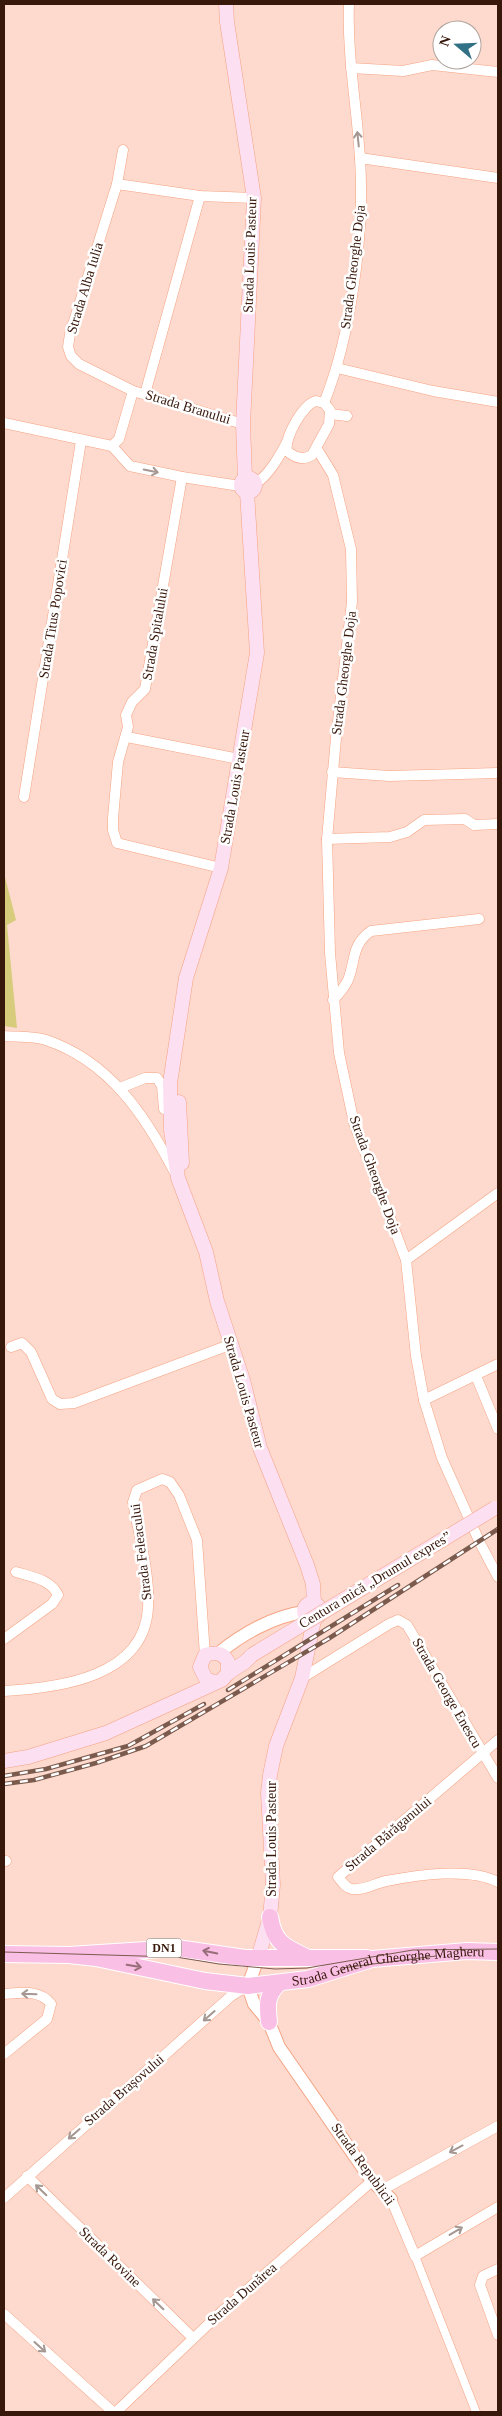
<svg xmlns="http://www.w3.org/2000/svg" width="502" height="2416" font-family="'Times New Roman',serif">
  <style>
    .green { fill: #d6cc7c }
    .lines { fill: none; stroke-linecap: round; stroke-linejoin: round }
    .pedestrian-casing { stroke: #f5a383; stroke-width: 9 }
    .minor-casing { stroke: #f5a383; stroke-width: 11 }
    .tertiary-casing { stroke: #f5a383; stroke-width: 14 }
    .secondary-casing { stroke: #f5a383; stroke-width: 15 }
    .primary-casing { stroke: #fff; stroke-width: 18 }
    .pedestrian { stroke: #fff; stroke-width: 8 }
    .minor { stroke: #fff; stroke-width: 10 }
    .tertiary { stroke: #fff; stroke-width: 12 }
    .secondary { stroke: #fddff2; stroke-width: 14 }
    .primary { stroke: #fabfe5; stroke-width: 16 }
    .tram { stroke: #7b5b4e; stroke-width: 1 }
    .rail-casing { stroke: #7b5b4e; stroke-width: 4.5 }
    .rail { stroke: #fff; stroke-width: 2.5; stroke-dasharray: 8; stroke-linecap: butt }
    .secondary-bridge-casing { stroke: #f5a383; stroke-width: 15; stroke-linecap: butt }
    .secondary-bridge { stroke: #fddff2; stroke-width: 14 }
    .oneway { stroke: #a59791 }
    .oneway2 { stroke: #986c78 }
    .labels { text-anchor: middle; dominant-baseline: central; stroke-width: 5; stroke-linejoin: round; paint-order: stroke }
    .shield { fill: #fff; stroke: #735d54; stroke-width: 1 }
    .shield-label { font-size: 12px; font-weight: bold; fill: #37180b }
    .street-label { font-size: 14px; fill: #37180b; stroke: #fff }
  </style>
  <rect width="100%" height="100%" fill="#fddacd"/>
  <path class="green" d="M4 873 16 920 7 925 17 1028 4 1026Z"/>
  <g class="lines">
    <g class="pedestrian-casing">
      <path id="pedestrian" d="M415 2256 476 2412"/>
    </g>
    <g class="minor-casing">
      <g id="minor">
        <path d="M351 68 403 71 432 65 498 72"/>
        <path d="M123 150 117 184 70 334 68 347 71 356 79 364 133 391 243 424"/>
        <path d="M360 158 498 178"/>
        <path d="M117 184 200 196 254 198"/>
        <path d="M337 368 433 391 498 402"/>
        <path d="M145 394 200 196"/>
        <path d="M316 401 324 403 330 410 329 424 312 455C303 461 294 457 287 451 284 438 303 404 316 401Z"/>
        <path d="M324 403C351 336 365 232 360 159 357 107 347 56 349 4"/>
        <path d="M330 414 347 416"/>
        <path d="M4 423 112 446 119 439 133 391"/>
        <path d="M112 446 130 466 182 477 240 486"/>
        <path d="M317 449 333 475 351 549 352 602 336 738 327 839 330 953 339 1053 354 1123 406 1260 416 1356 424 1400 442 1458 480 1543 498 1577"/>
        <path d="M182 477 145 689 132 702 126 715 128 727 118 762 113 818V830L117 843 221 868"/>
        <path d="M255 484C269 475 279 457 287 442"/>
        <path d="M127 737 239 759"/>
        <path d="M332 772 389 776 498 773"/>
        <path d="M24 797 81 441"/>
        <path d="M327 839 390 837 407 832 424 820 465 819 474 825 498 824"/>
        <path d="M333 1000C339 994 344 988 348 980 356 960 351 945 371 931L479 919"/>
        <path d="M4 1036C17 1037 33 1036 46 1040 109 1061 145 1115 174 1171"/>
        <path d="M120 1088 145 1078H157L162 1086 164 1109"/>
        <path d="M406 1260 498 1193"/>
        <path d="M11 1347 22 1343 31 1352 52 1399 60 1404 74 1403 232 1344"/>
        <path d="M476 1376 498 1429"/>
        <path d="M424 1400 498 1364"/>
        <path d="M4 1639 52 1604 58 1595C50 1579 32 1577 16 1572"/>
        <path d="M302 1678 389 1624 398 1620 407 1625 498 1778"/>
        <path d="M4 1691C57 1688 144 1678 148 1608 150 1573 139 1536 133 1502L137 1490 162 1479 170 1482 179 1495 197 1540 205 1655"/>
        <path d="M498 1740 338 1877C342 1882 346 1888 352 1889 363 1891 376 1883 386 1881 418 1875 469 1867 498 1882"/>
        <path d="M4 1861H6"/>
        <path d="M4 1994C20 1993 40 1989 51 2004L47 2019 4 2054"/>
        <path d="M27 2176 193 2338"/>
        <path d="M380 2191 498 2126"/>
        <path d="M4 2198 231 1996 247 1986"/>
        <path d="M391 2199 415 2256 498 2207"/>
        <path d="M498 2269 483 2276 480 2285 498 2335"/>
        <path d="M4 2314 113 2412"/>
        <path d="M116 2412 217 2316 372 2181"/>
      </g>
    </g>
    <g class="tertiary-casing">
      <g id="tertiary">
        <path d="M219 1653C242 1634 274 1616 304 1612"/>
        <path d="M258 1958 248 1986 254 2004 269 2022 279 2047 372 2181 391 2199"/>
      </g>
    </g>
    <g class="secondary-casing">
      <g id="secondary">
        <path d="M226 4 227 22 254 198 243 424 245 478"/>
        <circle cx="248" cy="485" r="7"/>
        <path d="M247 492 257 653 221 868 186 978 170 1083 171 1130 178 1178 206 1252 217 1301 243 1380 260 1448 307 1565 313 1584 314 1603"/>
        <path d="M179 1102 182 1163"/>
        <circle cx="312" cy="1611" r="8"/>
        <path d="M228 1673 245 1662 252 1655"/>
        <path d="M4 1761 28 1757 106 1733 222 1680 228 1673V1662C223 1652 215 1652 205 1655L200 1667 206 1679 214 1682"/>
        <path d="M258 1958 270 1917 273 1885 268 1793 270 1775 276 1746 302 1678 314 1620"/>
      </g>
    </g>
    <g class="primary-casing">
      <g id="primary">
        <path d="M270 1917C274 1942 283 1946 306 1957"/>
        <path d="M4 1954 69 1955 177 1948 245 1958H367"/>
        <path id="s1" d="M69 1955 96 1958 205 1981 248 1986 308 1979 372 1959 467 1951 498 1952"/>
        <path d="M269 2022C267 2005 266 1996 279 1983"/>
      </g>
    </g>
    <use href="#pedestrian" class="pedestrian"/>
    <use href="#minor" class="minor"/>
    <use href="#tertiary" class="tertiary"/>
    <use href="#secondary" class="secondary"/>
    <use href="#primary" class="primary"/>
    <g class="tram">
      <path d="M4 1952 176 1957 219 1964 275 1969 307 1968 413 1950 498 1949"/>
      <path d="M342 1968 436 1956"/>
    </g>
    <g class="rail-casing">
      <g id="rail">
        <path d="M228 1690 398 1585"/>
        <path d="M4 1776 46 1769 128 1746 204 1704"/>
        <path d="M4 1784 34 1780 96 1763 146 1746 328 1639 498 1529"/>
      </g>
    </g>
    <use href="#rail" class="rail"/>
    <g class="secondary-bridge-casing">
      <path id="secondary-bridge" d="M252 1655 495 1508"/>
    </g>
    <use href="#secondary-bridge" class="secondary-bridge"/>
  </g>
  <defs><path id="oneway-shaft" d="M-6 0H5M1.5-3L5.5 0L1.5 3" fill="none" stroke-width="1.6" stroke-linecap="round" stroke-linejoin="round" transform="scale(1.25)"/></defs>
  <g class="oneway">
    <use href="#oneway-shaft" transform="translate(358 139) rotate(-96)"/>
    <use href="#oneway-shaft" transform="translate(151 471) rotate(12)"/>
    <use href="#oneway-shaft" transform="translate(29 1994) rotate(-178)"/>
    <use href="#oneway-shaft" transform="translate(209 2016) rotate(139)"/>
    <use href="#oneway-shaft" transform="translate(74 2134) rotate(139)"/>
    <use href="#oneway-shaft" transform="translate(456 2149) rotate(152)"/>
    <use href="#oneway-shaft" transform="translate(41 2190) rotate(-136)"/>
    <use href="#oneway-shaft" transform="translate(456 2231) rotate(-31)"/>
    <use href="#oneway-shaft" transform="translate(158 2304) rotate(-136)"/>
    <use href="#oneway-shaft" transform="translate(40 2347) rotate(42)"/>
  </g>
  <g class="oneway2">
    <use href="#oneway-shaft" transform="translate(210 1952) rotate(-169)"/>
    <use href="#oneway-shaft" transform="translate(134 1966) rotate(10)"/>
  </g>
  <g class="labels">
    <rect class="shield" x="146.5" y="1938.5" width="35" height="19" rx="4"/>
    <g class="shield-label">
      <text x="164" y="1948">DN1</text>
    </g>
    <g class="street-label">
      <text transform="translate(250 255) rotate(-88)">Strada Louis Pasteur</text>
      <text transform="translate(353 267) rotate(-83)">Strada Gheorghe Doja</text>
      <text transform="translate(85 288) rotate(-73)">Strada Alba Iulia</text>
      <text transform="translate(188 407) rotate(17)">Strada Branului</text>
      <text transform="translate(53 619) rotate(-81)">Strada Titus Popovici</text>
      <text transform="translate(155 634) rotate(-80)">Strada Spitalului</text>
      <text transform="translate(344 673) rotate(-83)">Strada Gheorghe Doja</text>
      <text transform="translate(235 787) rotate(-80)">Strada Louis Pasteur</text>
      <text transform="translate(375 1175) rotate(70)">Strada Gheorghe Doja</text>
      <text transform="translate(244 1392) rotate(74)">Strada Louis Pasteur</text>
      <text transform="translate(141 1552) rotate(-97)">Strada Feleacului</text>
      <text transform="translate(375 1580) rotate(-31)">Centura mică „Drumul expres”</text>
      <text transform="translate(447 1693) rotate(60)">Strada George Enescu</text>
      <text transform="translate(388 1834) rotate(-40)">Strada Bărăganului</text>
      <text transform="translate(271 1839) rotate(-90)">Strada Louis Pasteur</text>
      <text stroke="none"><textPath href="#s1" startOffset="324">Strada General Gheorghe Magheru</textPath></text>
      <text transform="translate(124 2090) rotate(-41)">Strada Brașovului</text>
      <text transform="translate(363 2164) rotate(54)">Strada Republicii</text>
      <text transform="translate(110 2257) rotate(44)">Strada Rovine</text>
      <text transform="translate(242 2294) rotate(-41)">Strada Dunărea</text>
    </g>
  </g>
  <rect width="502" height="2416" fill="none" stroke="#37180b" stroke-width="10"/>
  <g transform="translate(457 45) rotate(289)"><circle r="24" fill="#ffffff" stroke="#afa39d"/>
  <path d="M0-4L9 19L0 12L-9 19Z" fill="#327185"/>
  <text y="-8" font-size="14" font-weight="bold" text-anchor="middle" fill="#37180b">N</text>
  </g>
</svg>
